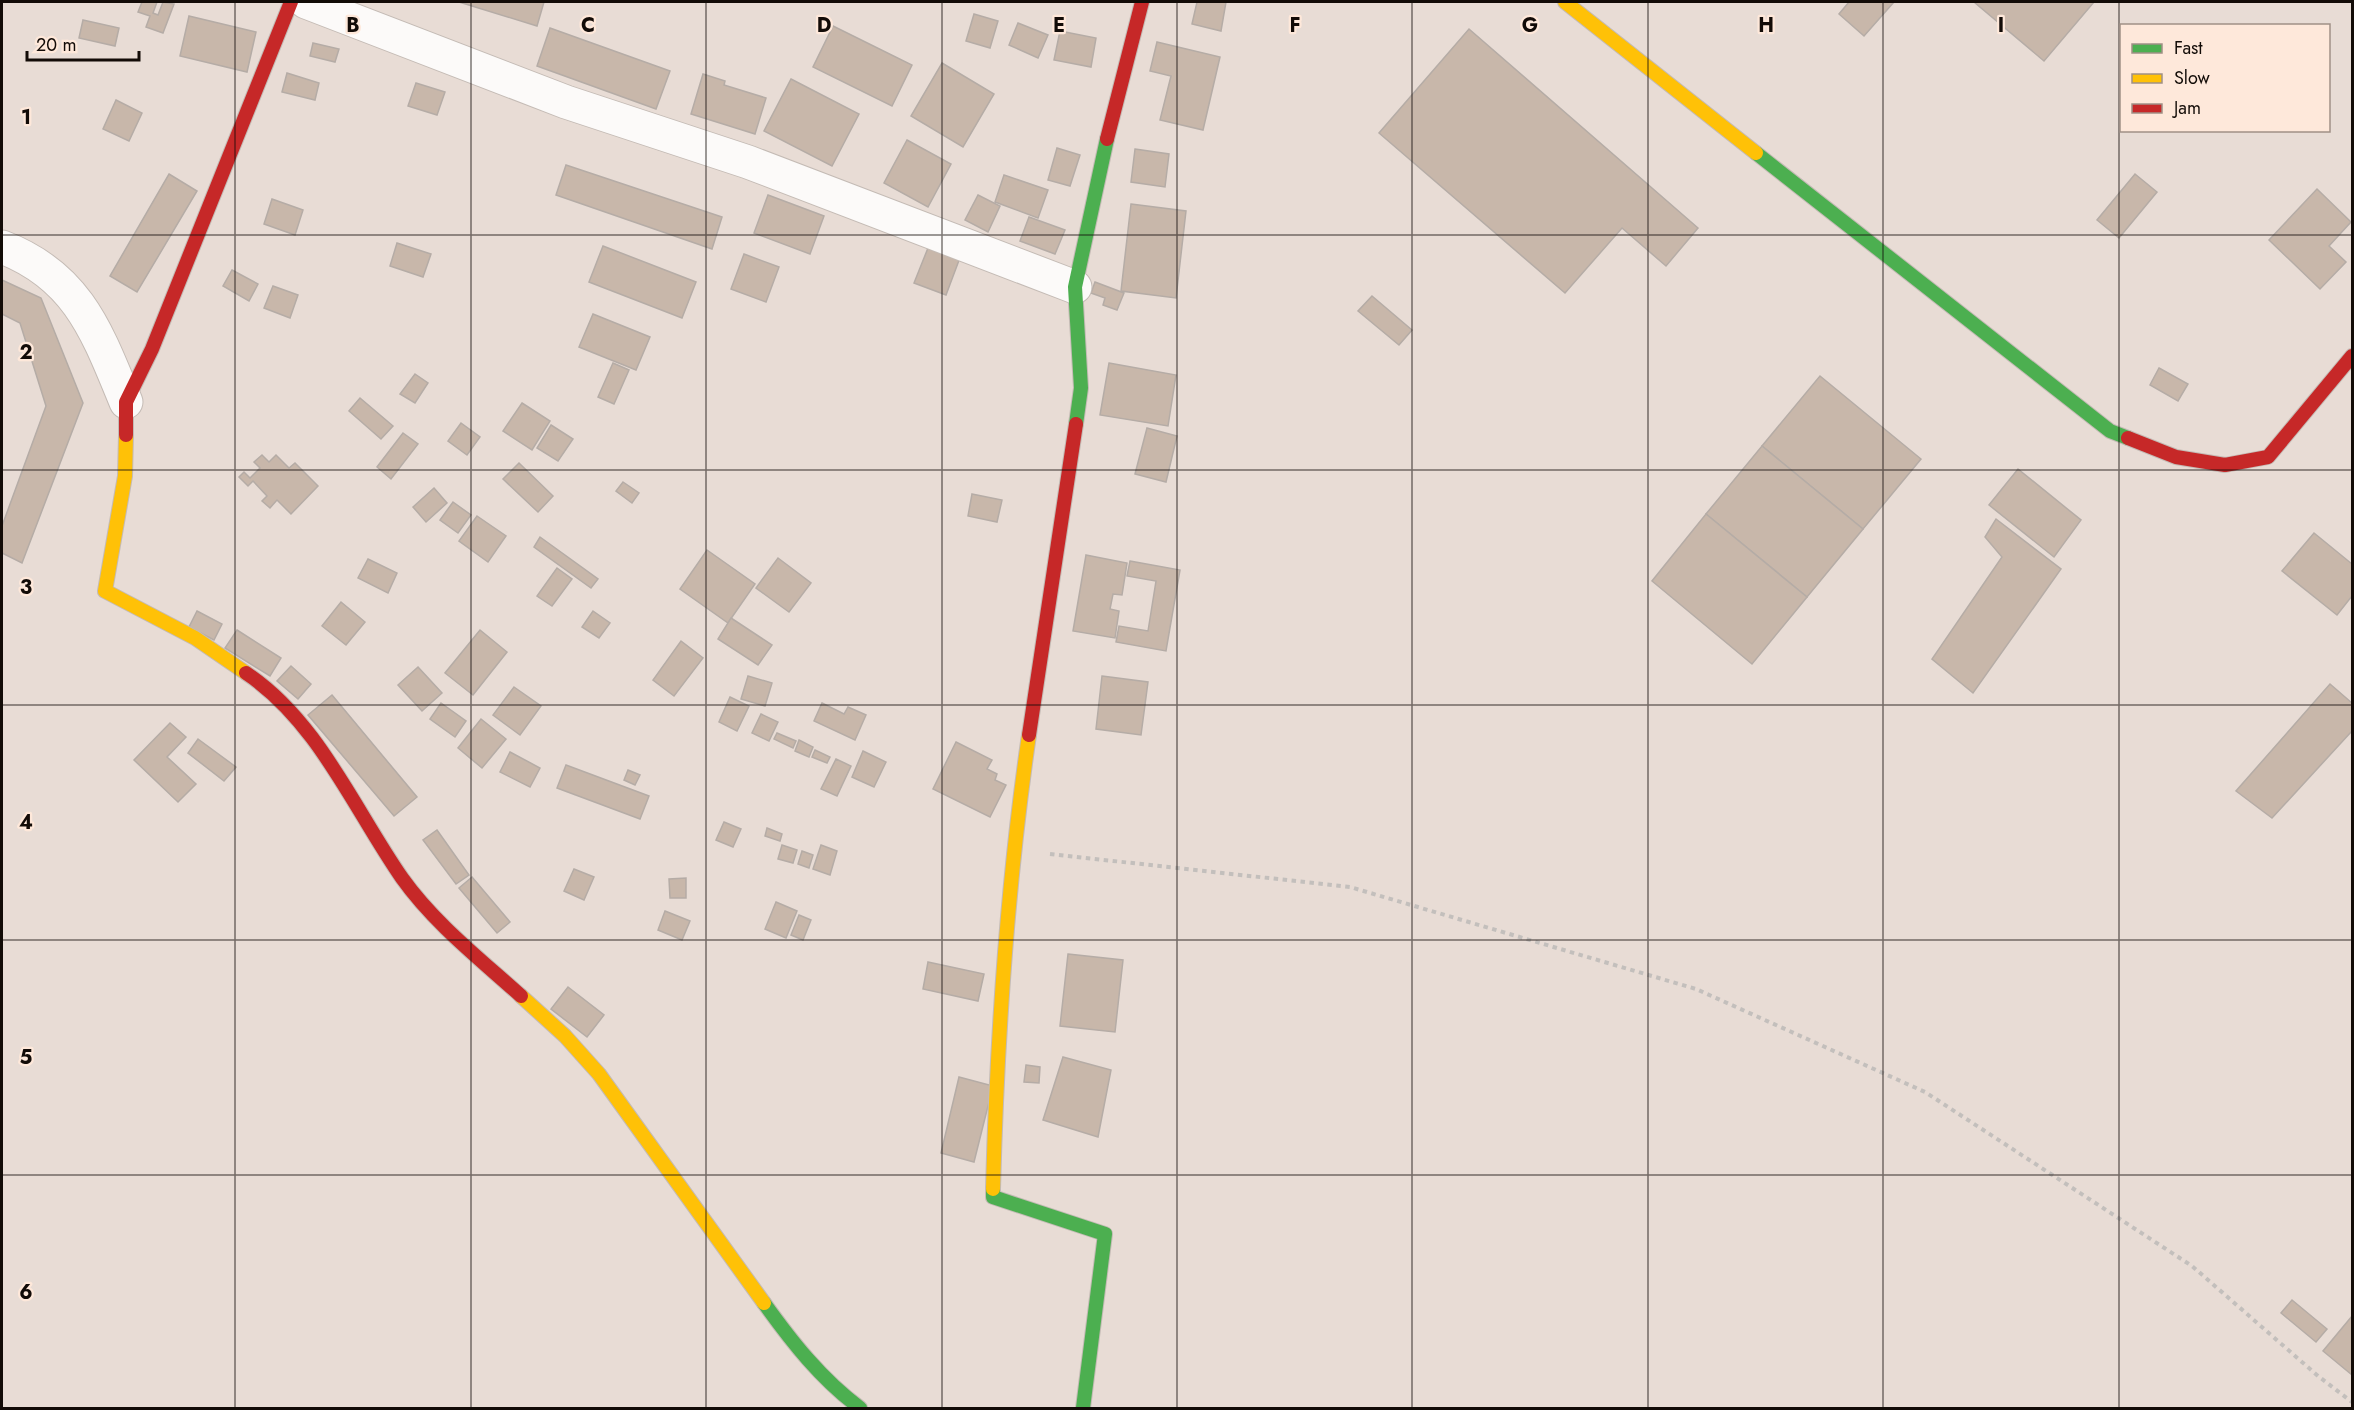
<svg xmlns="http://www.w3.org/2000/svg" width="2354" height="1410" font-family="Jost,sans-serif">
  <style>
    .building { fill: #c8b7aa; stroke: #b5aca6; stroke-width: 1.5 }
    .lines { fill: none; stroke-linecap: round; stroke-linejoin: round }
    .street-casing { stroke: #c4bbb5; stroke-width: 35 }
    .fast-casing { stroke: #c4bbb5; stroke-width: 16 }
    .slow-casing { stroke: #c4bbb5; stroke-width: 16 }
    .jam-casing { stroke: #c4bbb5; stroke-width: 16 }
    .path { stroke: #c3bfbc; stroke-width: 4; stroke-dasharray: 4.5 4.5; stroke-linecap: butt }
    .street { stroke: #fcfaf9; stroke-width: 33 }
    .fast { stroke: #4caf50; stroke-width: 14 }
    .slow { stroke: #ffc107; stroke-width: 14 }
    .jam { stroke: #c62828; stroke-width: 14 }
    .grid { fill: none; stroke: #120b07; stroke-width: 1.5; stroke-opacity: 0.55 }
    .grid-label { font-size: 20px; text-anchor: middle; font-weight: bold; fill: #120b07; stroke: #fee8da; stroke-width: 4.5; stroke-linejoin: round; paint-order: stroke }
  </style>
  <rect width="100%" height="100%" fill="#e8dcd5"/>
  <g class="building">
    <path d="M142 2H157L153 13 158 15 163 2 174 4 163 33 146 27 150 16 138 12Z"/>
    <path d="M459 2H544L537 26Z"/>
    <path d="M1197 2H1226L1221 31 1192 24Z"/>
    <path d="M1849 2H1894L1864 36 1839 14Z"/>
    <path d="M1974 2H2094L2044 61Z"/>
    <path d="M974 14 998 21 990 48 966 41Z"/>
    <path d="M189 16 256 32 247 72 180 56Z"/>
    <path d="M83 20 119 28 115 46 79 38Z"/>
    <path d="M1018 23 1048 35 1038 58 1009 45Z"/>
    <path d="M833 26 912 65 892 106 813 67Z"/>
    <path d="M550 28 670 71 656 109 537 66Z"/>
    <path d="M1469 29 1698 228 1666 266 1622 228 1565 293 1379 133Z"/>
    <path d="M1060 31 1096 38 1091 67 1054 60Z"/>
    <path d="M1157 42 1220 57 1203 130 1160 120 1171 76 1150 71Z"/>
    <path d="M313 43 339 49 335 62 310 56Z"/>
    <path d="M942 63 994 94 963 147 911 116Z"/>
    <path d="M287 73 319 83 315 100 282 92Z"/>
    <path d="M703 74 725 81 724 85 766 98 755 134 691 114Z"/>
    <path d="M791 79 859 114 832 166 764 131Z"/>
    <path d="M416 83 445 92 437 115 408 106Z"/>
    <path d="M116 100 142 113 129 141 103 129Z"/>
    <path d="M907 140 951 164 928 207 884 183Z"/>
    <path d="M1057 148 1080 155 1070 186 1048 180Z"/>
    <path d="M1135 149 1169 154 1165 187 1131 182Z"/>
    <path d="M566 165 722 217 712 249 556 195Z"/>
    <path d="M169 174 197 191 137 292 110 276Z"/>
    <path d="M2135 174 2157 192 2119 238 2097 220Z"/>
    <path d="M1004 175 1048 190 1038 218 995 202Z"/>
    <path d="M2317 189 2351 222 2329 246 2346 262 2320 289 2269 240Z"/>
    <path d="M768 195 824 216 810 254 754 233Z"/>
    <path d="M978 195 1000 206 988 232 965 220Z"/>
    <path d="M272 199 303 210 295 235 264 224Z"/>
    <path d="M1131 204 1186 211 1176 298 1121 291Z"/>
    <path d="M1029 217 1065 230 1055 254 1020 241Z"/>
    <path d="M397 243 431 254 423 277 390 266Z"/>
    <path d="M930 243 961 255 946 295 914 283Z"/>
    <path d="M603 246 696 282 682 318 589 282Z"/>
    <path d="M744 254 779 267 766 302 731 289Z"/>
    <path d="M232 270 258 284 249 301 223 286Z"/>
    <path d="M2 280 41 298 83 403 22 563 2 553V526L46 406 20 323 2 314Z"/>
    <path d="M1095 282 1124 293 1117 310 1103 305 1105 298 1091 293Z"/>
    <path d="M273 286 298 295 290 318 264 308Z"/>
    <path d="M1372 296 1412 330 1399 345 1358 311Z"/>
    <path d="M593 314 650 337 636 370 579 347Z"/>
    <path d="M613 363 629 370 614 404 598 397Z"/>
    <path d="M1109 363 1176 375 1168 426 1100 415Z"/>
    <path d="M2159 368 2188 384 2178 401 2150 385Z"/>
    <path d="M415 374 428 383 415 403 400 394Z"/>
    <path d="M1820 376 1921 459 1863 529 1762 446Z"/>
    <path d="M360 398 393 426 381 439 349 411Z"/>
    <path d="M522 403 550 421 532 450 503 431Z"/>
    <path d="M461 423 480 437 467 455 448 441Z"/>
    <path d="M551 425 573 439 558 461 537 448Z"/>
    <path d="M1147 428 1177 436 1166 482 1135 474Z"/>
    <path d="M403 433 418 444 391 479 377 467Z"/>
    <path d="M1762 446 1863 529 1807 597 1706 514Z"/>
    <path d="M262 455 269 462 276 455 289 468 295 463 318 486 291 514 277 500 270 508 262 501 267 496 253 481 248 486 239 477 244 472 250 478 260 468 254 462Z"/>
    <path d="M519 463 553 496 538 512 503 479Z"/>
    <path d="M2018 469 2081 520 2054 557 1989 505Z"/>
    <path d="M623 482 639 493 632 503 616 491Z"/>
    <path d="M434 488 447 503 426 522 413 507Z"/>
    <path d="M972 494 1002 500 997 522 968 516Z"/>
    <path d="M453 502 471 515 458 533 440 520Z"/>
    <path d="M1706 514 1807 597 1752 664 1652 581Z"/>
    <path d="M477 516 506 536 488 562 459 541Z"/>
    <path d="M1996 519 2061 569 1973 693 1932 659 2002 557 1985 537Z"/>
    <path d="M2314 533 2352 564V596L2337 615 2282 571Z"/>
    <path d="M540 537 598 579 591 588 534 547Z"/>
    <path d="M707 550 755 584 728 623 680 589Z"/>
    <path d="M1086 555 1127 563 1122 595 1113 594 1110 609 1119 611 1115 638 1073 631Z"/>
    <path d="M778 558 811 583 789 612 756 588Z"/>
    <path d="M368 559 397 573 388 593 358 578Z"/>
    <path d="M1130 561 1180 570 1166 651 1116 642 1119 626 1148 631 1156 581 1127 576Z"/>
    <path d="M557 568 572 579 552 606 537 596Z"/>
    <path d="M341 602 365 622 346 645 322 626Z"/>
    <path d="M197 611 222 624 214 640 189 627Z"/>
    <path d="M593 611 610 623 599 638 582 627Z"/>
    <path d="M731 618 772 645 758 665 718 639Z"/>
    <path d="M237 630 281 658 270 676 225 648Z"/>
    <path d="M480 630 507 652 473 695 445 673Z"/>
    <path d="M681 641 703 658 674 696 653 680Z"/>
    <path d="M291 666 311 684 298 699 277 681Z"/>
    <path d="M418 667 442 693 422 711 398 685Z"/>
    <path d="M748 676 772 683 765 706 741 699Z"/>
    <path d="M1102 676 1148 682 1141 735 1096 729Z"/>
    <path d="M2330 684 2352 703V731L2272 818 2236 791Z"/>
    <path d="M514 687 541 706 520 735 493 715Z"/>
    <path d="M332 695 417 797 394 816 308 715Z"/>
    <path d="M730 697 749 706 737 731 719 722Z"/>
    <path d="M441 703 466 721 455 737 430 719Z"/>
    <path d="M822 703 844 714 848 707 866 715 855 740 814 721Z"/>
    <path d="M761 714 778 722 769 741 752 733Z"/>
    <path d="M481 719 506 739 482 768 458 748Z"/>
    <path d="M170 723 186 737 167 757 196 784 178 802 134 760Z"/>
    <path d="M777 733 796 741 793 748 774 739Z"/>
    <path d="M198 739 236 767 224 781 188 753Z"/>
    <path d="M799 740 813 747 809 757 795 751Z"/>
    <path d="M956 742 992 760 987 769 997 774 995 780 1006 785 990 817 933 789Z"/>
    <path d="M815 750 830 757 827 763 812 757Z"/>
    <path d="M863 751 886 762 874 787 852 777Z"/>
    <path d="M510 752 540 768 530 787 500 772Z"/>
    <path d="M836 759 851 766 837 796 821 789Z"/>
    <path d="M566 765 649 796 640 819 557 788Z"/>
    <path d="M628 770 640 775 635 785 624 780Z"/>
    <path d="M724 822 741 829 733 847 716 840Z"/>
    <path d="M767 828 782 834 780 841 765 836Z"/>
    <path d="M437 830 469 875 456 884 423 840Z"/>
    <path d="M782 845 797 850 793 863 778 859Z"/>
    <path d="M821 845 837 851 830 875 813 869Z"/>
    <path d="M802 851 813 855 809 868 798 864Z"/>
    <path d="M574 869 594 877 584 900 564 891Z"/>
    <path d="M472 877 510 922 497 933 459 888Z"/>
    <path d="M686 878V898H670L669 879Z"/>
    <path d="M776 902 797 911 786 938 765 929Z"/>
    <path d="M665 911 690 921 682 940 658 930Z"/>
    <path d="M799 915 811 920 803 940 791 935Z"/>
    <path d="M1068 954 1123 960 1115 1032 1060 1026Z"/>
    <path d="M928 962 984 974 978 1001 923 989Z"/>
    <path d="M568 987 604 1015 587 1037 551 1009Z"/>
    <path d="M1063 1057 1111 1070 1098 1137 1043 1120Z"/>
    <path d="M1026 1065 1040 1067 1039 1083 1024 1082Z"/>
    <path d="M959 1077 993 1086 974 1162 941 1153Z"/>
    <path d="M2292 1300 2327 1329 2316 1342 2281 1313Z"/>
    <path d="M2352 1316V1375L2323 1351Z"/>
  </g>
  <g class="lines">
    <g class="street-casing">
      <g id="street">
        <path d="M306 2 566 102 748 162 1075 287"/>
        <path d="M2 247C78 276 97 332 126 402"/>
      </g>
    </g>
    <g class="fast-casing">
      <g id="fast">
        <path d="M1756 153 2110 431 2128 438"/>
        <path d="M1076 424 1081 388 1075 287 1107 139"/>
        <path d="M993 1189V1197L1105 1234 1083 1408"/>
        <path d="M764 1303C792 1342 821 1379 860 1408"/>
      </g>
    </g>
    <g class="slow-casing">
      <g id="slow">
        <path d="M1565 2 1756 153"/>
        <path d="M126 435 125 476 105 591 195 638 246 673"/>
        <path d="M521 996 565 1036 599 1074 764 1303"/>
        <path d="M993 1189C997 1038 1007 885 1029 735"/>
      </g>
    </g>
    <g class="jam-casing">
      <g id="jam">
        <path d="M1107 139 1142 2"/>
        <path d="M126 435V402L152 349 291 2"/>
        <path d="M2128 438 2176 457 2225 465 2268 457 2352 356"/>
        <path d="M246 673C318 721 354 809 402 878 434 923 480 959 521 996"/>
        <path d="M1029 735 1076 424"/>
      </g>
    </g>
    <path class="path" d="M1050 854 1350 887 1696 989 1925 1092 2192 1266 2318 1376 2352 1402"/>
    <use href="#street" class="street"/>
    <use href="#fast" class="fast"/>
    <use href="#slow" class="slow"/>
    <use href="#jam" class="jam"/>
  </g>
  <path class="grid" d="M235 2V1408M471 2V1408M706 2V1408M942 2V1408M1177 2V1408M1412 2V1408M1648 2V1408M1883 2V1408M2119 2V1408M2 235H2352M2 470H2352M2 705H2352M2 940H2352M2 1175H2352"/>
  <g class="grid-label">
    <text x="353" y="32">B</text>
    <text x="588" y="32">C</text>
    <text x="824" y="32">D</text>
    <text x="1059" y="32">E</text>
    <text x="1295" y="32">F</text>
    <text x="1530" y="32">G</text>
    <text x="1766" y="32">H</text>
    <text x="2001" y="32">I</text>
    <text x="26" y="124">1</text>
    <text x="26" y="359">2</text>
    <text x="26" y="594">3</text>
    <text x="26" y="829">4</text>
    <text x="26" y="1064">5</text>
    <text x="26" y="1299">6</text>
  </g>
  <rect width="2354" height="1410" fill="none" stroke="#120b07" stroke-width="6"/>
  <rect x="2120" y="24" width="210" height="108" fill="#fee8da" stroke="#a09086" stroke-width="1.5"/>
  <rect x="2132" y="44" width="30" height="9" fill="#4caf50" stroke="#a09086" stroke-width="1.5"/>
  <text x="2174" y="54" font-size="18" fill="#120b07">Fast</text>
  <rect x="2132" y="74" width="30" height="9" fill="#ffc107" stroke="#a09086" stroke-width="1.5"/>
  <text x="2174" y="84" font-size="18" fill="#120b07">Slow</text>
  <rect x="2132" y="104" width="30" height="9" fill="#c62828" stroke="#a09086" stroke-width="1.5"/>
  <text x="2174" y="114" font-size="18" fill="#120b07">Jam</text>
  <path d="M27 51v9h112v-9" fill="none" stroke="#120b07" stroke-width="3"/>
  <text x="36" y="51" font-size="18" fill="#120b07" stroke="#fee8da" stroke-width="4.5" paint-order="stroke">20 m</text>
</svg>
